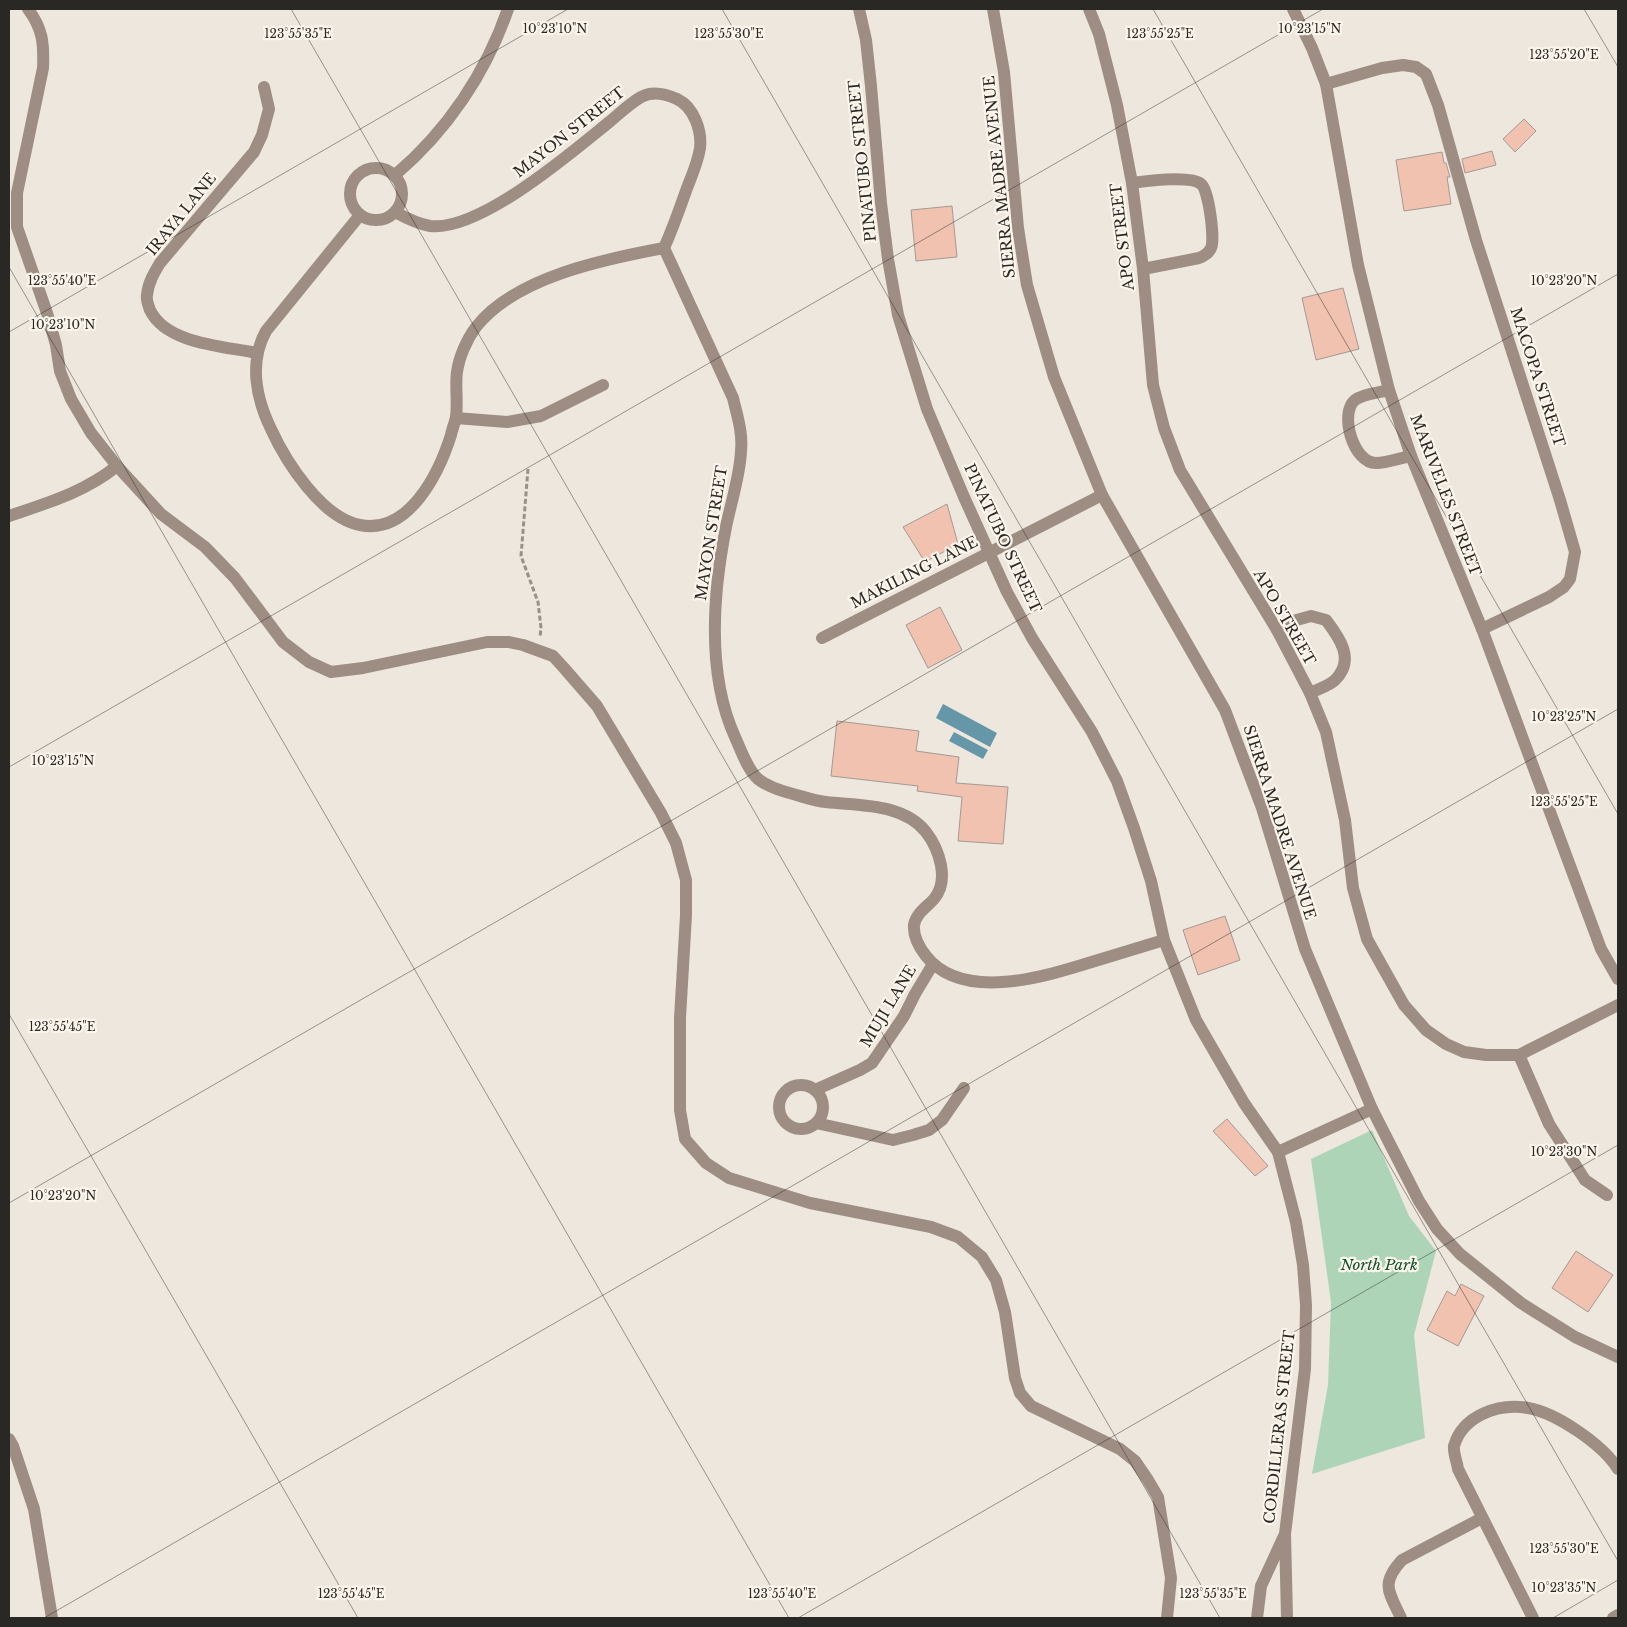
<svg xmlns="http://www.w3.org/2000/svg" width="1627" height="1627" font-family="'Libre Baskerville',serif">
  <style>
    .green { fill: #add4b7 }
    .water { fill: #6597a9 }
    .building { fill: #f0c2af; stroke: #a49995 }
    .lines { fill: none; stroke-linecap: round; stroke-linejoin: round }
    .path { stroke: #96918b; stroke-width: 3; stroke-dasharray: 5 2.5; stroke-linecap: butt }
    .minor { stroke: #9e8d82; stroke-width: 12 }
    .tertiary { stroke: #9e8d82; stroke-width: 12 }
    .ticks { fill: none; stroke: #2a2825; stroke-width: 1; stroke-opacity: 0.45 }
    .labels { text-anchor: middle; dominant-baseline: central; stroke-width: 4.5; stroke-linejoin: round; paint-order: stroke }
    .street-label { font-size: 15px; fill: #2a2825; stroke: #fcf5ec }
    .park-label { font-size: 15px; font-style: italic; fill: #10512c; stroke: #fcf5ec }
    .ticks-label { font-size: 12px; text-anchor: middle; fill: #2a2825; stroke: #fcf5ec; stroke-width: 4.5; stroke-linejoin: round; paint-order: stroke }
  </style>
  <rect width="100%" height="100%" fill="#eee7de"/>
  <path class="green" d="M1372 1130 1409 1216 1436 1251 1414 1335 1425 1438 1312 1474 1328 1385 1331 1302 1311 1159Z"/>
  <g class="water">
    <path d="M943 704 997 733 990 747 936 718Z"/>
    <path d="M954 732 988 750 983 759 949 741Z"/>
  </g>
  <g class="building">
    <path d="M1524 119 1536 131 1515 152 1503 139Z"/>
    <path d="M1492 151 1496 165 1465 173 1462 159Z"/>
    <path d="M1442 152 1444 163H1446L1450 177H1447L1451 204 1404 211 1396 160Z"/>
    <path d="M952 206 957 257 916 261 911 210Z"/>
    <path d="M1343 288 1359 349 1316 360 1302 298Z"/>
    <path d="M947 504 958 544 925 562 903 527Z"/>
    <path d="M940 607 962 650 928 668 906 625Z"/>
    <path d="M837 721 919 731 916 751 959 757 956 783 1008 787 1003 844 958 841 962 797 917 791 918 786 831 776Z"/>
    <path d="M1225 916 1240 960 1198 975 1183 930Z"/>
    <path d="M1227 1119 1268 1166 1255 1176 1213 1131Z"/>
    <path d="M1576 1251 1613 1275 1588 1312 1552 1288Z"/>
    <path d="M1461 1284 1484 1296 1458 1346 1427 1330 1447 1291 1455 1296Z"/>
  </g>
  <g class="lines">
    <path class="path" d="M528 469 521 556 538 602 541 628 540 637"/>
    <g class="minor">
      <path d="M859 9 866 40 871 86 881 203 888 259 898 315 927 409 964 497 1007 592 1032 638 1092 732 1117 781 1134 828 1151 881 1164 940 1196 1020 1244 1103 1278 1152 1296 1222 1303 1265 1306 1305 1305 1369 1285 1534 1287 1618"/>
      <path d="M993 9 1004 72 1018 228 1027 285 1054 377 1102 495 1225 710 1262 808 1305 949 1372 1109 1419 1201 1437 1229 1460 1254 1521 1303 1575 1337 1618 1357"/>
      <path d="M1089 9 1099 34 1117 105 1132 183 1143 269 1153 385 1164 428 1180 470 1277 630 1310 693 1326 732 1345 820 1353 888 1367 939 1404 1005 1426 1030 1446 1044 1464 1052 1486 1055H1519L1618 1005"/>
      <path d="M1293 9 1312 48 1326 84 1358 265 1389 390 1411 456 1482 629 1601 949 1618 979"/>
      <path d="M1326 84 1382 68 1403 65 1416 67 1426 74 1438 105 1476 240 1560 500 1575 552 1570 579 1564 587 1549 597 1482 629"/>
      <circle cx="376" cy="194" r="26"/>
      <path d="M395 175C447 131 486 73 508 9"/>
      <path d="M1132 183C1146 181 1191 175 1201 184 1209 190 1215 240 1211 248 1209 253 1204 256 1199 258L1143 269"/>
      <path d="M395 212C406 218 418 224 430 226 479 232 571 153 608 123 619 114 629 104 641 97 652 91 666 94 677 99 694 107 702 131 700 148 698 162 692 175 687 188 680 208 673 228 664 248L733 398C737 415 743 433 741 451 740 476 731 502 726 527 713 593 706 673 735 737 741 750 747 769 758 779 768 787 781 791 793 794 804 797 815 801 826 802 859 806 903 803 926 832 939 849 950 880 934 899 927 907 916 913 914 925 913 936 919 947 926 956 963 1003 1047 976 1095 961 1118 954 1141 947 1164 940"/>
      <path d="M360 215 266 331C249 362 256 398 271 429 286 462 322 518 360 525 409 535 439 473 451 435 452 429 455 423 456 417 458 402 455 386 457 372 459 357 467 339 476 327 515 277 605 259 664 248"/>
      <path d="M257 353C224 346 166 344 150 310 148 305 146 300 147 295 148 283 154 273 160 263L254 152 262 135 269 109 264 87"/>
      <path d="M1389 390C1379 393 1364 393 1355 400 1339 413 1353 463 1376 463 1387 463 1400 458 1411 456"/>
      <path d="M456 418 507 422 541 416 603 385"/>
      <path d="M9 516C47 503 85 492 117 466"/>
      <path d="M1277 630 1293 621 1311 616 1326 620C1339 637 1356 660 1335 680 1329 686 1318 689 1310 693"/>
      <path d="M822 638 1102 495"/>
      <path d="M1519 1055 1549 1124 1585 1180 1607 1195"/>
      <circle cx="801" cy="1107" r="22"/>
      <path d="M815 1090 860 1070 872 1063 904 1016 915 994 933 964"/>
      <path d="M816 1123 893 1140 913 1135 929 1130 942 1120 964 1088"/>
      <path d="M1278 1152 1372 1109"/>
      <path d="M1257 1618 1261 1586 1284 1536"/>
      <path d="M1401 1618C1389 1592 1380 1584 1402 1560L1482 1518"/>
      <path d="M1533 1618 1458 1469C1457 1462 1453 1452 1454 1446 1463 1415 1499 1403 1528 1408 1557 1413 1603 1445 1618 1469"/>
      <path d="M1613 1618 1618 1615"/>
    </g>
    <g class="tertiary">
      <path d="M28 9C43 29 44 44 43 68L17 193V227L47 313 56 345 60 371 71 399 91 433 117 466 161 514 205 547 235 578 283 642 309 662 331 672 363 668 487 642H509L523 645 553 656 564 668 597 706 661 813 676 843 686 880V915L680 1018V1110L685 1139 706 1163 729 1178 810 1203 931 1227 958 1237 982 1257 996 1280 1005 1312 1015 1378 1020 1393 1031 1406 1120 1449 1135 1461 1148 1480 1158 1497 1171 1578 1167 1618"/>
      <path d="M9 1439 13 1446 34 1509 52 1618"/>
    </g>
  </g>
  <path class="ticks" d="M291 9 1220 1618M722 9 1618 1561M1153 9 1618 814M1584 9 1618 67M9 267 789 1618M9 332 568 9M9 767 1323 9M9 1014 358 1618M9 1203 1618 274M44 1618 1618 709M798 1618 1618 1145M1553 1618 1618 1580"/>
  <g class="labels">
    <g class="street-label">
      <text transform="translate(569 132) rotate(-38)">MAYON STREET</text>
      <text transform="translate(862 161) rotate(-96)">PINATUBO STREET</text>
      <text transform="translate(999 177) rotate(-96)">SIERRA MADRE AVENUE</text>
      <text transform="translate(181 214) rotate(-51)">IRAYA LANE</text>
      <text transform="translate(1122 237) rotate(-97)">APO STREET</text>
      <text transform="translate(1538 377) rotate(72)">MACOPA STREET</text>
      <text transform="translate(1446 495) rotate(69)">MARIVELES STREET</text>
      <text transform="translate(711 533) rotate(-81)">MAYON STREET</text>
      <text transform="translate(1003 538) rotate(65)">PINATUBO STREET</text>
      <text transform="translate(914 572) rotate(-27)">MAKILING LANE</text>
      <text transform="translate(1285 617) rotate(60)">APO STREET</text>
      <text transform="translate(1280 822) rotate(72)">SIERRA MADRE AVENUE</text>
      <text transform="translate(888 1006) rotate(-59)">MUJI LANE</text>
      <text transform="translate(1279 1427) rotate(-84)">CORDILLERAS STREET</text>
    </g>
    <g class="park-label">
      <text x="1379" y="1264">North Park</text>
    </g>
  </g>
  <g class="ticks-label">
    <text x="555" y="33">10°23'10"N</text>
    <text x="1310" y="33">10°23'15"N</text>
    <text x="298" y="38">123°55'35"E</text>
    <text x="729" y="38">123°55'30"E</text>
    <text x="1160" y="38">123°55'25"E</text>
    <text x="1564" y="59">123°55'20"E</text>
    <text x="62" y="285">123°55'40"E</text>
    <text x="1564" y="285">10°23'20"N</text>
    <text x="63" y="329">10°23'10"N</text>
    <text x="1564" y="721">10°23'25"N</text>
    <text x="63" y="765">10°23'15"N</text>
    <text x="1564" y="806">123°55'25"E</text>
    <text x="62" y="1031">123°55'45"E</text>
    <text x="1564" y="1156">10°23'30"N</text>
    <text x="63" y="1200">10°23'20"N</text>
    <text x="1564" y="1553">123°55'30"E</text>
    <text x="1564" y="1592">10°23'35"N</text>
    <text x="351" y="1598">123°55'45"E</text>
    <text x="782" y="1598">123°55'40"E</text>
    <text x="1213" y="1598">123°55'35"E</text>
  </g>
  <rect width="1627" height="1627" fill="none" stroke="#2a2825" stroke-width="20"/>
</svg>
